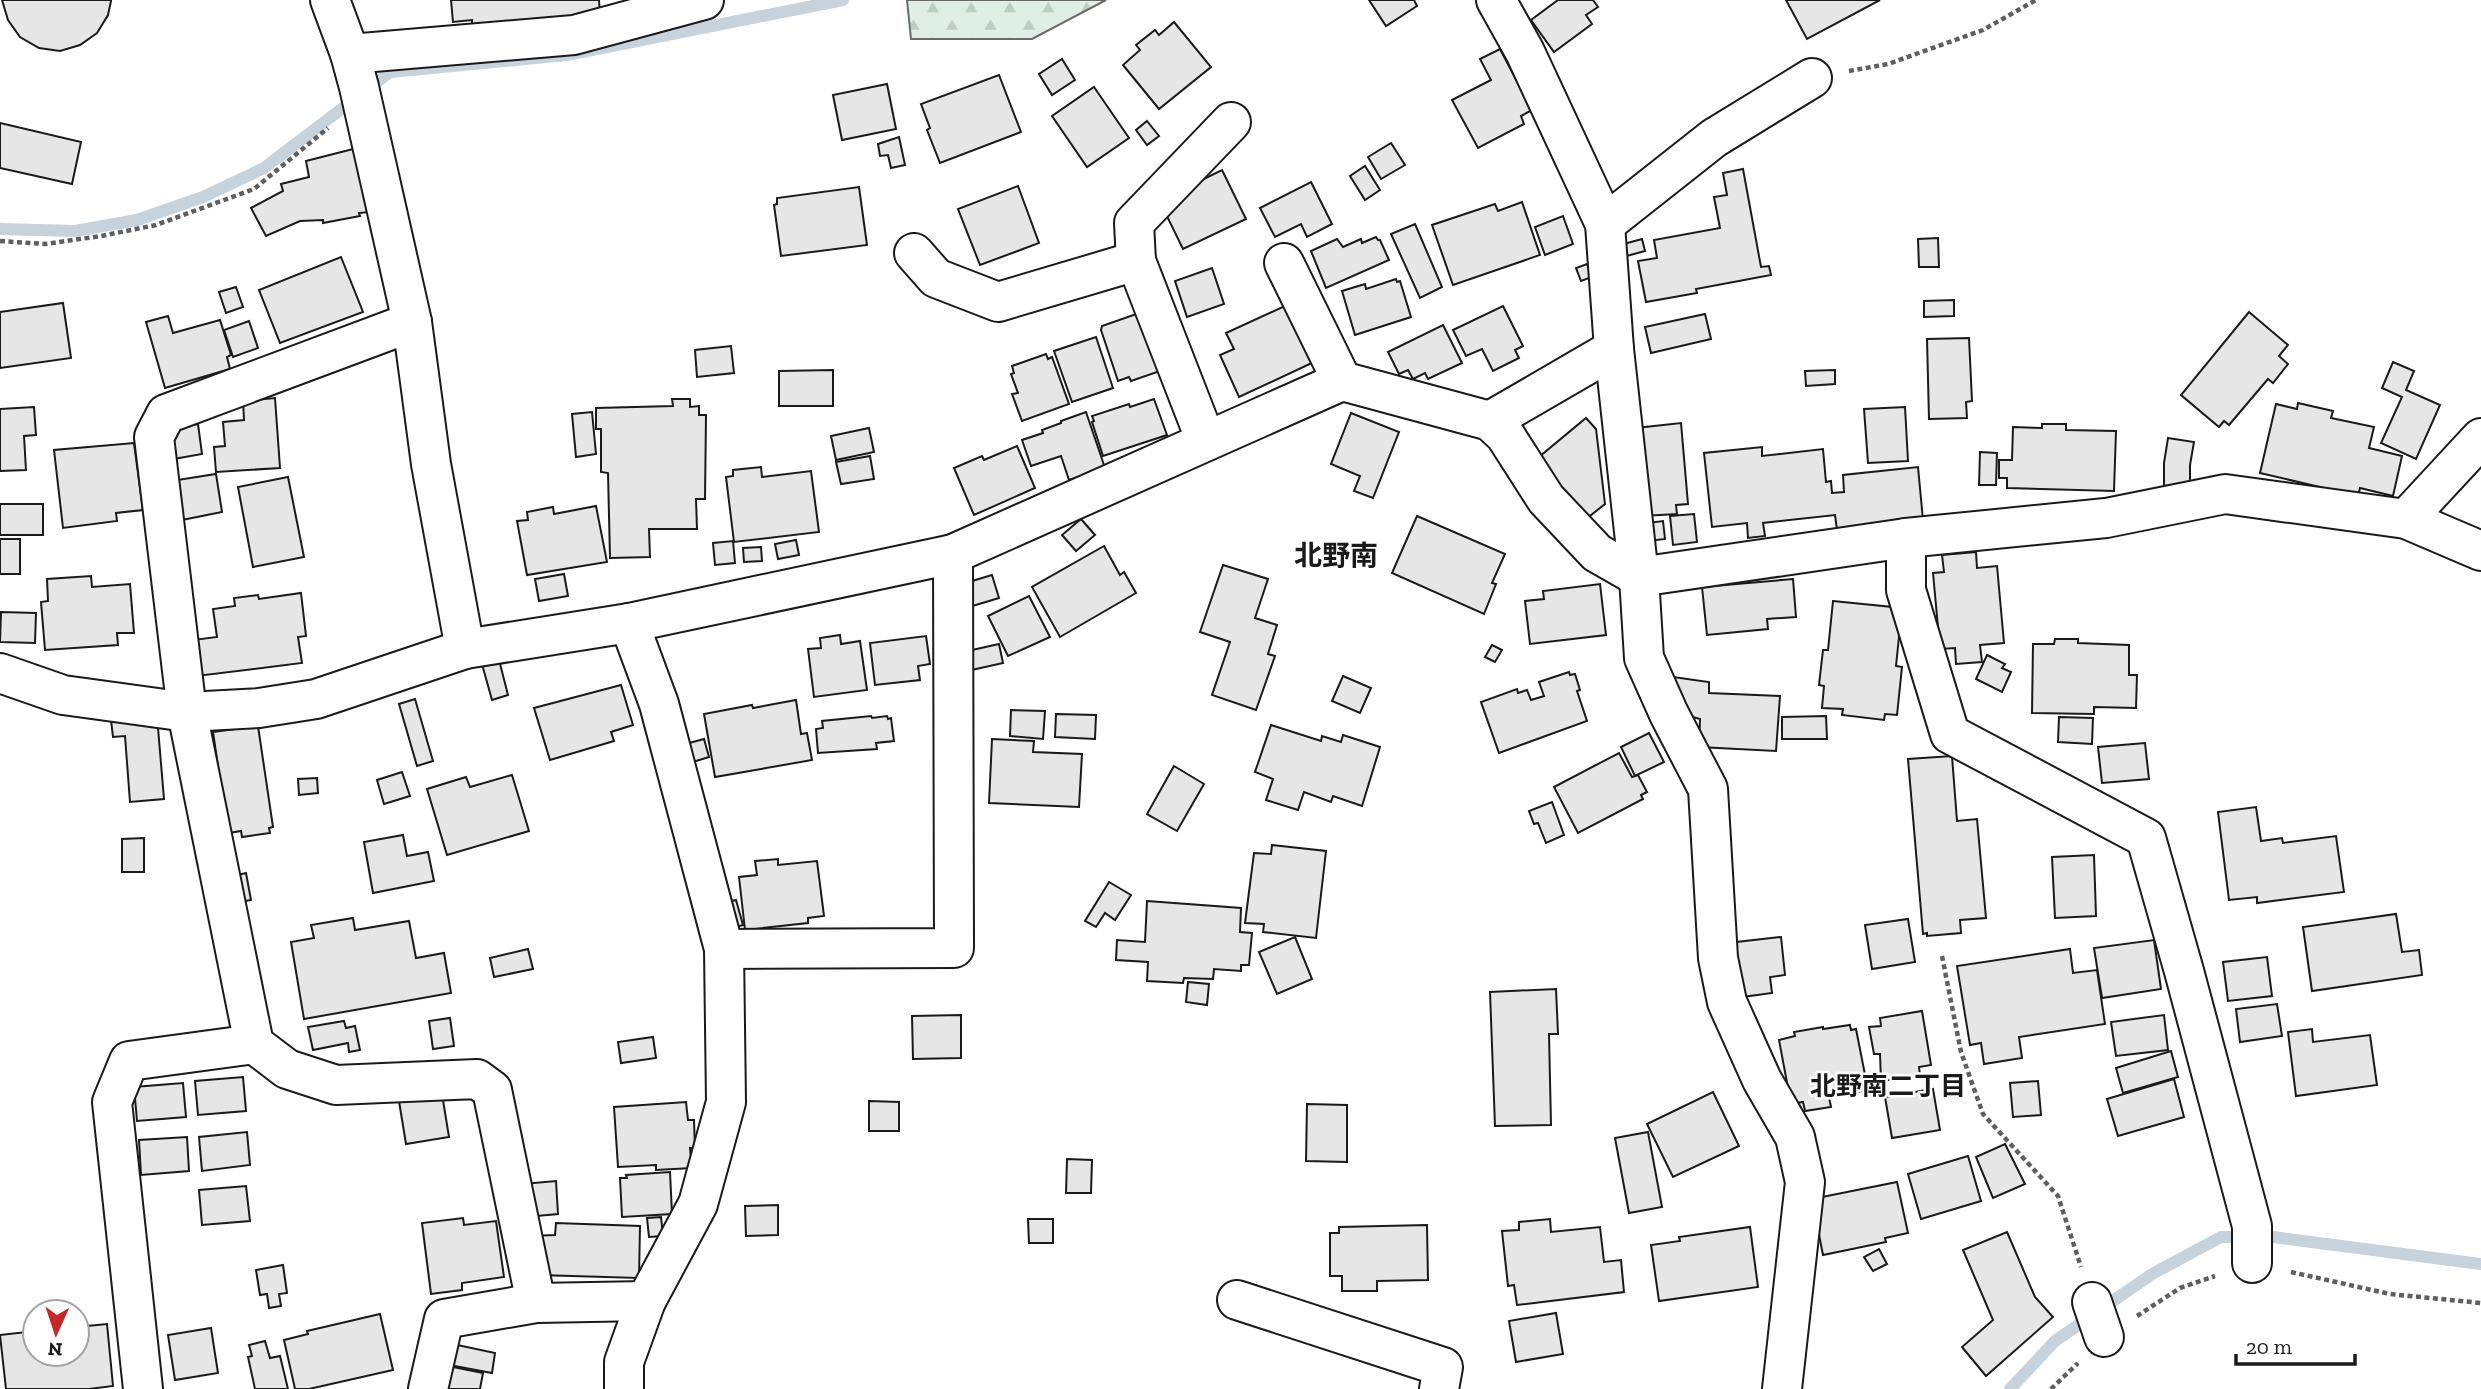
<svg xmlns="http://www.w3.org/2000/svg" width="2481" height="1389" font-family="'Zilla Slab','Noto Sans JP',serif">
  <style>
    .forest { fill: url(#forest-firs); stroke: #6a6a6a; stroke-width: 2 }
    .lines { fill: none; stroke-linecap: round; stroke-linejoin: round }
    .stream { stroke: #c6d2dc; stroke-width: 12 }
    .building { fill: #e6e6e6; stroke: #1a1a1a; stroke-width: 2 }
    .minor-casing { stroke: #1a1a1a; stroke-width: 42 }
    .path { stroke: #5f5f5f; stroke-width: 4.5; stroke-dasharray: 5 3.5; stroke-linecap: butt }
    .minor { stroke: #fff; stroke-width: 38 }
    .labels { text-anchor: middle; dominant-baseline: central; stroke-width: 5; stroke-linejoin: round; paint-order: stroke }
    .neighbourhood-label { font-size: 26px; font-weight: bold; fill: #1a1a1a; stroke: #fff }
    .quarter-label { font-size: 28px; font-weight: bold; fill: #1a1a1a; stroke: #fff }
  </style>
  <defs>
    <pattern id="forest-firs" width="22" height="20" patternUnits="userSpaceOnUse" patternTransform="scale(1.75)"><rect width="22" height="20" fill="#e0efe3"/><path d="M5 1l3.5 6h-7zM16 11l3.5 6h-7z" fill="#c0ccc2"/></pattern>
  </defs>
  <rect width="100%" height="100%" fill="#fff"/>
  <path class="forest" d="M907 0H1106L1032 39H911Z"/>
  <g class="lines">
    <g class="stream">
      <path d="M0 229 75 231 137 220 203 197 264 168 390 72 567 55 843 0"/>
      <path d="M2010 1389 2055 1341 2152 1274 2221 1237H2273L2481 1264"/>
    </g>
  </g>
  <g class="building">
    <path d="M2 0H111V1L108 15 97 33 80 45 60 51 39 48 20 37 8 20Z"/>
    <path d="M451 0H599L600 16 472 25V20L453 22Z"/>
    <path d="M1369 0H1414L1417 6 1386 26Z"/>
    <path d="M1558 0H1593L1598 7 1586 15 1592 24 1554 52 1531 20Z"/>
    <path d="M1786 0H1880L1807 39Z"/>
    <path d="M1174 22 1211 67 1159 109 1123 65 1140 50 1136 45 1155 30 1159 35Z"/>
    <path d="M1500 49 1532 110 1521 116 1524 124 1478 148 1452 100 1491 80 1480 59Z"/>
    <path d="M1062 59 1075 80 1052 95 1039 74Z"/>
    <path d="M999 75 1021 132 940 163 927 130 930 128 921 104Z"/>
    <path d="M887 84 896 129 842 140 833 95Z"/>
    <path d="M1094 87 1129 138 1087 167 1052 116Z"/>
    <path d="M1147 121 1159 136 1147 145 1136 130Z"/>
    <path d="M0 123 81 142 72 184 0 168Z"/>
    <path d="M899 137 905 165 891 168 888 155 880 156 878 144Z"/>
    <path d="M1391 143 1405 165 1381 179 1368 157Z"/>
    <path d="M357 148 369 212 359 213 360 216 323 223V220L300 221 266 236 251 208 283 191 281 184 309 177 306 161Z"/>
    <path d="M1365 166 1380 190 1365 200 1350 176Z"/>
    <path d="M1743 169 1761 267 1769 266 1771 275 1696 289 1697 293 1646 302 1638 261 1657 258 1654 240 1720 228 1714 197 1727 195 1723 173Z"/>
    <path d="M1222 170 1246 219 1183 249 1161 204 1163 199Z"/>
    <path d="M1311 182 1332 224 1307 237 1301 224 1275 237 1260 208Z"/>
    <path d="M1018 186 1039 243 980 265 958 209Z"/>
    <path d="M859 187 867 245 781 256 774 205 777 204V198Z"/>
    <path d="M1522 202 1540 255 1453 285 1432 225 1495 204 1498 211Z"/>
    <path d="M1563 216 1573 244 1545 255 1535 227Z"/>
    <path d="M1415 224 1442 287 1420 298 1391 234Z"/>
    <path d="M1376 237 1378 240H1380L1389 260 1326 288 1311 251 1337 239 1343 247 1361 239 1362 243Z"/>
    <path d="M1938 238 1939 267H1919L1918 239Z"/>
    <path d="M1642 239 1645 251 1623 257 1620 245Z"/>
    <path d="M341 257 363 312 280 343 259 290Z"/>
    <path d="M1587 264 1592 277 1581 281 1576 268Z"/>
    <path d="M1212 268 1224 304 1187 317 1175 281Z"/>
    <path d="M1396 279 1397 282 1400 281 1411 317 1355 335 1342 291 1365 284 1366 289Z"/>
    <path d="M236 287 243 307 226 313 219 292Z"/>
    <path d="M1954 300V316L1924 317V301Z"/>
    <path d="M63 303 71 358 0 368V312Z"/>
    <path d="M1287 305 1314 362 1239 397 1220 355 1234 349 1226 333Z"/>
    <path d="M1503 306 1523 346 1515 350 1519 358 1493 371 1482 349 1466 356 1453 330Z"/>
    <path d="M1142 312 1166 369 1131 381 1129 377 1118 381 1101 330 1102 326Z"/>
    <path d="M2249 312 2288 345 2279 356 2288 364 2273 383 2268 379 2229 425 2224 421 2219 427 2181 395Z"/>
    <path d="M1705 314 1711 339 1651 353 1645 327Z"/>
    <path d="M168 316 173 333 220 320 231 355 227 357 230 369 165 388 146 322Z"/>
    <path d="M249 321 258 348 233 357 224 330Z"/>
    <path d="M1443 325 1462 363 1428 379 1425 373 1413 379 1408 370 1399 374 1388 352Z"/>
    <path d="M1096 337 1113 388 1072 402 1054 351Z"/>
    <path d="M1969 338 1972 401 1966 402 1967 418 1929 419 1927 339Z"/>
    <path d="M731 346 734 373 697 377 695 350Z"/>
    <path d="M1046 354 1048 359 1052 357 1069 404 1022 421 1012 394 1018 393 1011 374 1014 373 1012 366Z"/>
    <path d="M2393 362 2414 371 2406 390 2440 405 2416 459 2381 443 2402 397 2382 388Z"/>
    <path d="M833 370V406H779V371Z"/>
    <path d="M1835 370V384L1806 386 1805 371Z"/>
    <path d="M275 398 280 468 216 472 214 447 225 446 223 422 244 420 243 401Z"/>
    <path d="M672 399H690V407L699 406V415H706L705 499H696L697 529H649L650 557 610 558 608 473 601 472V429H596V408L673 406Z"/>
    <path d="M1154 399 1167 435 1103 456 1092 422 1094 421 1092 416 1129 404 1130 407Z"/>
    <path d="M2298 403 2333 411 2331 418 2374 427 2369 448 2402 456 2393 496 2360 488 2358 496 2260 473 2276 404 2297 409Z"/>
    <path d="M34 407 36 435 24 436 26 470 0 471V409Z"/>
    <path d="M1905 407 1908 461 1868 463 1864 409Z"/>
    <path d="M592 412 596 454 576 457 572 414Z"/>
    <path d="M1086 412 1105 468 1069 480 1061 456 1031 466 1022 440 1043 433 1042 430 1061 423V421Z"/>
    <path d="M1351 413 1399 432 1373 498 1354 491 1360 476 1331 464Z"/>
    <path d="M1586 418 1596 429 1605 504 1581 523 1533 462Z"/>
    <path d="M1681 423 1688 504 1676 505 1677 514 1643 516 1627 429Z"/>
    <path d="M198 424 202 454 168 460 164 429Z"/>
    <path d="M2042 424H2066V430L2116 431 2114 491 2007 488V478H1999V460H2012L2013 427 2042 428Z"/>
    <path d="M869 428 874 452 836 460 831 436Z"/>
    <path d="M2168 438 2194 442 2190 465V485L2164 486V463Z"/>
    <path d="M134 443 143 510 116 513 117 521 63 528 54 450Z"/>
    <path d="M1017 446 1035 488 974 515 954 468 982 456 984 460Z"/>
    <path d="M1762 447V456L1823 449 1826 482 1831 481 1832 493 1844 492 1843 475 1918 467 1923 520 1837 530 1835 515 1763 523 1765 536 1748 538 1747 523 1712 527 1704 453Z"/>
    <path d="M1980 452 1997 453 1996 485H1979Z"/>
    <path d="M870 456 874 479 841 484 836 462Z"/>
    <path d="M761 467 762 477 811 471 819 532 734 542 726 477 733 476V470Z"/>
    <path d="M216 474 222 512 177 521 171 481Z"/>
    <path d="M288 477 304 557 253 567 238 487Z"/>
    <rect x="0" y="504" width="43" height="31"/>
    <path d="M596 506 607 562 527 575 517 521 528 520 527 512 553 507 554 514Z"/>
    <path d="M1694 514 1697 542 1673 545 1670 516Z"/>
    <path d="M1417 516 1505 554 1492 583 1496 584 1484 614 1392 573Z"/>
    <path d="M1081 519 1095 535 1076 551 1062 535Z"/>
    <path d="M1663 521 1665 539 1649 541 1647 523Z"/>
    <rect x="0" y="539" width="20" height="35"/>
    <path d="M796 540 799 555 778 559 775 544Z"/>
    <path d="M733 541 735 563 715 565 713 543Z"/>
    <path d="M1104 546 1120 575 1124 572 1136 593 1060 637 1032 587Z"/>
    <path d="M761 547 762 561 744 562 743 548Z"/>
    <path d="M1976 552 1977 568 1997 566 2004 643 1980 645 1982 662 1956 664 1955 648 1940 649 1933 573 1944 572 1942 555Z"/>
    <path d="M1223 565 1268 579 1255 618 1277 625 1268 654 1275 656 1256 710 1212 695 1230 642 1200 632Z"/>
    <path d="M564 574 568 596 539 601 535 579Z"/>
    <path d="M992 575 999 598 969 607 962 584Z"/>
    <path d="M91 576 92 587 130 584 134 633H117L118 645 45 650 41 602 48 601 47 579Z"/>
    <path d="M1793 579 1796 617 1767 619 1768 629 1707 635 1702 587Z"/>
    <path d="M1600 584 1606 635 1530 644 1525 601 1544 599 1543 591Z"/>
    <path d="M301 593 306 636 298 637 302 663 197 676 193 640 217 637 213 609 235 606 234 598 258 595 259 599Z"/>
    <path d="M1029 596 1050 637 1008 656 988 616Z"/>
    <path d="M1833 601 1902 608 1896 666 1902 667 1897 715 1885 714 1884 720 1842 715 1843 709 1822 708 1824 686 1819 685 1823 650H1828Z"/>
    <path d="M1 612 36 613 35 643 0 642Z"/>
    <path d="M840 635 841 644 860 641 867 690 814 697 808 649 821 648 820 638Z"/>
    <path d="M926 636 930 664 918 666 920 680 875 685 870 643Z"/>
    <path d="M2055 639H2078V643L2129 645V675H2137L2136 708 2094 707V714L2032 713 2033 644H2054Z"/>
    <path d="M999 644 1003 663 967 671 963 652Z"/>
    <path d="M1492 645 1502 650 1495 662 1485 657Z"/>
    <path d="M497 652 508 695 492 700 480 657Z"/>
    <path d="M1987 655 2005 664 2002 668 2011 672 2002 692 1976 679Z"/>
    <path d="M1569 672 1570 675 1575 674 1580 690 1577 691 1587 721 1499 753 1481 702 1517 689 1518 693 1527 690 1531 700 1544 696 1539 682Z"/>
    <path d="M1343 676 1371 688 1360 713 1332 701Z"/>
    <path d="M1673 677 1709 682V693L1780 696 1776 751 1699 747 1700 719 1678 713Z"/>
    <path d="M621 685 633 725 611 732 614 741 550 760 534 708Z"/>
    <path d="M415 699 433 761 417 766 399 704Z"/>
    <path d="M796 700 801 734 807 733 812 760 715 777 704 714 752 705 753 708Z"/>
    <path d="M1011 710 1045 711 1043 739 1010 736Z"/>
    <path d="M1056 714 1096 715 1095 739 1055 737Z"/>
    <path d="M157 716 164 799 130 802 125 736 113 737 111 720Z"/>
    <path d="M871 716 872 718 887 716 888 719 891 718 894 741 876 743 877 749 818 753 816 729 823 728 822 721Z"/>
    <path d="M1826 716 1827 739H1782V717Z"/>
    <path d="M2059 717 2093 718 2092 744 2058 742Z"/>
    <path d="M1271 725 1321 741 1322 736 1341 742 1343 735 1380 747 1362 806 1333 796 1331 802 1304 792 1298 810 1266 800 1273 779 1255 772Z"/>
    <path d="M258 726 273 827 269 828 270 833 242 837 241 831 223 834 221 787 213 732Z"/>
    <path d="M1649 733 1664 762 1635 776 1621 747Z"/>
    <path d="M704 739 709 757 683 765 678 746Z"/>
    <path d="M992 739 1034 741 1033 752 1082 754 1079 807 989 803Z"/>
    <path d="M2145 743 2149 779 2102 783 2098 747Z"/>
    <path d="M1619 753 1632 777 1638 775 1647 792 1641 795 1643 799 1578 833 1554 787Z"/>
    <path d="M1952 756 1957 821 1977 819 1986 918 1960 920 1961 933 1927 936V933L1923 934 1908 759Z"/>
    <path d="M1174 766 1204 784 1177 831 1147 814Z"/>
    <path d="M402 772 410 796 384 804 377 780Z"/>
    <path d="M512 775 529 831 447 855 427 789 466 777 470 787Z"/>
    <path d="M317 778 318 793 299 795 298 779Z"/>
    <path d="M1552 802 1564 835 1546 843 1538 823 1534 824 1529 811Z"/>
    <path d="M2256 807 2261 841 2282 838 2283 843 2336 836 2344 892 2257 903V897L2229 900 2218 812Z"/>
    <path d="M403 835 407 856 428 852 434 881 373 893 364 842Z"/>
    <path d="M144 838V872H122V839Z"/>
    <path d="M1272 845 1326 851 1316 938 1263 932 1264 924 1245 923 1254 853 1271 854Z"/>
    <path d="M2094 855 2096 916 2055 918 2052 857Z"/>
    <path d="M778 859V865L817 861 824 916 808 918V923L745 930 739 877 757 875 755 861Z"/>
    <path d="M246 873 251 900 235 903 230 877Z"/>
    <path d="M1109 882 1131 895 1115 920 1105 913 1096 927 1085 921Z"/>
    <path d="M728 891 732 901 736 900 743 925 721 931Z"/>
    <path d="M1147 901 1241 908 1240 932 1252 933 1249 965H1241V971L1214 969 1213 979 1184 978 1183 983 1147 981 1148 962 1116 960 1117 940 1145 942Z"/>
    <path d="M2396 914 2402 952 2419 950 2422 975 2312 991 2303 927Z"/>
    <path d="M353 918 355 930 409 921 416 958 444 953 451 993 304 1019 291 942 314 938 311 925Z"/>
    <path d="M1908 919 1915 962 1872 969 1865 925Z"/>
    <path d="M1295 937 1312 979 1277 994 1259 952Z"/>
    <path d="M1781 937 1785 975 1770 977 1772 993 1735 998 1728 943Z"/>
    <path d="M2154 940 2161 989 2102 998 2094 948Z"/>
    <path d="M528 949 533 969 494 977 490 958Z"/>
    <path d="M2070 949 2073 973 2097 970 2105 1024 2019 1037 2022 1058 1984 1064 1981 1043 1970 1045 1957 966Z"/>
    <path d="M2267 957 2272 996 2228 1001 2223 962Z"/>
    <path d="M1188 982 1209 984 1207 1005 1186 1002Z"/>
    <path d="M1556 989 1558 1034H1549L1551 1125 1495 1126 1490 992Z"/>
    <path d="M2277 1004 2282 1036 2240 1042 2236 1009Z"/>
    <path d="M1922 1011 1931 1065 1919 1067 1920 1075 1881 1081 1880 1054H1874L1869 1027 1881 1026 1880 1018Z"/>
    <path d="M961 1015V1058L913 1059 912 1016Z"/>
    <path d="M2164 1015 2168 1050 2116 1056 2111 1022Z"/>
    <path d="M450 1018 454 1046 433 1049 429 1021Z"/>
    <path d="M344 1021 346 1028 355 1026 360 1050 349 1052 348 1043 313 1050 308 1027Z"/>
    <path d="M1850 1025 1851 1030 1856 1029 1868 1090 1829 1097 1831 1107 1805 1111 1803 1102 1791 1104 1779 1040 1795 1036 1794 1032 1823 1027V1029Z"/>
    <path d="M2312 1029 2313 1042 2370 1035 2377 1085 2296 1096 2288 1032Z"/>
    <path d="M653 1037 656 1058 621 1063 618 1042Z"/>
    <path d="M2171 1051 2178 1077 2123 1093 2116 1068Z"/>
    <path d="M243 1077 246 1111 198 1115 195 1081Z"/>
    <path d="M2174 1079 2184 1117 2118 1136 2107 1099Z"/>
    <path d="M2038 1081 2041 1115 2013 1117 2010 1083Z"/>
    <path d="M183 1083 186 1117 137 1121 134 1087Z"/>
    <path d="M1933 1089 1940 1130 1892 1138 1885 1097Z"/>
    <path d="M1713 1092 1739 1146 1673 1177 1647 1124Z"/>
    <path d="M442 1094 449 1137 406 1144 399 1101Z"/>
    <path d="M869 1101 899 1102V1131H869Z"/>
    <path d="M686 1102 688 1120H694L695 1149 690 1148 692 1168 656 1170V1165L618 1167 614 1107Z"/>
    <path d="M1307 1104 1347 1105V1162L1306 1161Z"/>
    <path d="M247 1132 250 1165 202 1171 199 1137Z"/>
    <path d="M1648 1132 1662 1207 1629 1213 1615 1138Z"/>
    <path d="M187 1137 189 1171 141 1175 139 1140Z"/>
    <path d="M2005 1144 2025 1184 1993 1198 1976 1157Z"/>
    <path d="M1968 1156 1981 1201 1921 1219 1908 1174Z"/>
    <path d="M1067 1159 1092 1160 1091 1193H1066Z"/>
    <path d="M670 1172 672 1214 622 1217 620 1178H627L626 1175Z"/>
    <path d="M556 1181 558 1214 526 1217 523 1184Z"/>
    <path d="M1897 1182 1908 1233 1885 1238 1886 1242 1823 1255 1812 1199Z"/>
    <path d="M246 1186 250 1221 202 1225 199 1190Z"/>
    <path d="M778 1205V1235L746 1236 745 1206Z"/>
    <path d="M661 1217 663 1236 649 1237 647 1218Z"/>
    <path d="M463 1218 464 1225 496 1221 504 1277 462 1283V1290L431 1294 422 1223Z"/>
    <path d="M1028 1219H1053V1243H1029Z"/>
    <path d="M1550 1219 1551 1232 1600 1227 1604 1262 1621 1260 1624 1292 1517 1305 1514 1285 1508 1286 1502 1231 1519 1230V1222Z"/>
    <path d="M556 1223 640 1226 639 1278 538 1275 530 1236 555 1235Z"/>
    <path d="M1427 1225 1428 1280 1377 1281V1291H1342V1276H1330V1233H1339V1227Z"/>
    <path d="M1750 1227 1758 1287 1659 1301 1651 1245 1680 1241 1679 1237Z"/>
    <path d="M2007 1232 2035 1297 2053 1317 1986 1376 1962 1347 1993 1320 1963 1250Z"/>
    <path d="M1879 1249 1887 1264 1873 1271 1864 1257Z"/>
    <path d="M283 1265 287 1293 279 1294 281 1306 269 1308 267 1294 260 1295 256 1270Z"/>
    <path d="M1556 1313 1563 1354 1516 1362 1509 1321Z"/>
    <path d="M380 1314 393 1370 309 1389H295L284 1340 308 1334 307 1331Z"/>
    <path d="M107 1324 113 1386 89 1389H6L0 1335 35 1331V1354H77V1327Z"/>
    <path d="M211 1328 218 1373 175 1380 168 1335Z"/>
    <path d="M265 1341 270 1358 280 1356 288 1389H255L248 1357 252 1356 249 1345Z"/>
    <path d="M448 1343 495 1353 492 1373 444 1364Z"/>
    <path d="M443 1365 483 1373 480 1389H438Z"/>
  </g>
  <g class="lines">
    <g class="minor-casing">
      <g id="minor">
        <path d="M330 0 350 54 359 87 412 322 431 464 465 649"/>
        <path d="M1496 0 1525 52 1605 224 1614 349 1639 577 1644 658 1669 714 1708 789 1718 958 1727 1002 1762 1080 1795 1137 1805 1182 1782 1389"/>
        <path d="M350 54 574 35 704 0"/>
        <path d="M1605 224 1714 138 1812 78"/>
        <path d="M914 253 936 278 998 302 1136 261 1206 441"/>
        <path d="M1136 261 1134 223 1231 122"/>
        <path d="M1284 263 1342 381"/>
        <path d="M412 322 166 414 154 437 187 712 254 1044 287 1069 336 1085 477 1079 492 1090 536 1303"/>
        <path d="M1490 421 1614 349"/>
        <path d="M2406 519 2481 438"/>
        <path d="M1906 538V590L1950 734 2146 838 2184 971 2252 1226V1263"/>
        <path d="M0 673 63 695 187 712 259 708 316 699 465 649 629 623 953 554 1342 381 1490 421 1505 435 1546 499 1597 553 1639 577 1906 538 2106 518 2225 494 2406 519 2481 551"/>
        <path d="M724 949 954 948 953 554"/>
        <path d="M1237 1300 1443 1367 1439 1389"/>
        <path d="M2092 1302 2104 1337"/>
        <path d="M143 1389 112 1102 129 1061 254 1044"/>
        <path d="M428 1389 444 1319 536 1303 646 1301"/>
        <path d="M624 1389V1362L646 1301 698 1204 726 1102 724 949 659 704 629 623"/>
      </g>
    </g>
    <g class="path">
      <path d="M1849 71 1888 64 1983 30 2036 0"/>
      <path d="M0 241 45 244 101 236 156 225 254 189 328 128"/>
      <path d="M1942 956 1961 1052 1983 1114 2058 1196 2081 1267"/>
      <path d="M2291 1272 2390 1294 2481 1303"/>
      <path d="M2137 1316 2180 1288 2215 1276"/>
      <path d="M2051 1389 2078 1363"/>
    </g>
    <use href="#minor" class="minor"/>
  </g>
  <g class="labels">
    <g class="neighbourhood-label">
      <text x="1888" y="1086">北野南二丁目</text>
    </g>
    <g class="quarter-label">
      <text x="1336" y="555">北野南</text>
    </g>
  </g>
  <g transform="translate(56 1333) rotate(183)"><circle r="33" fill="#ffffff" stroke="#a3a3a3" stroke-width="2"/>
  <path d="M0-5L12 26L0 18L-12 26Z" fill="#c62828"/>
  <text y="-10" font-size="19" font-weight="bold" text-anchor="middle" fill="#1a1a1a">N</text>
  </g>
  <path d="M2236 1354v10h119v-10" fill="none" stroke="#1a1a1a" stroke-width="3.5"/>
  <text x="2246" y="1354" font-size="21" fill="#1a1a1a" stroke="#ffffff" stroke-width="5" paint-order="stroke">20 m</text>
</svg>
